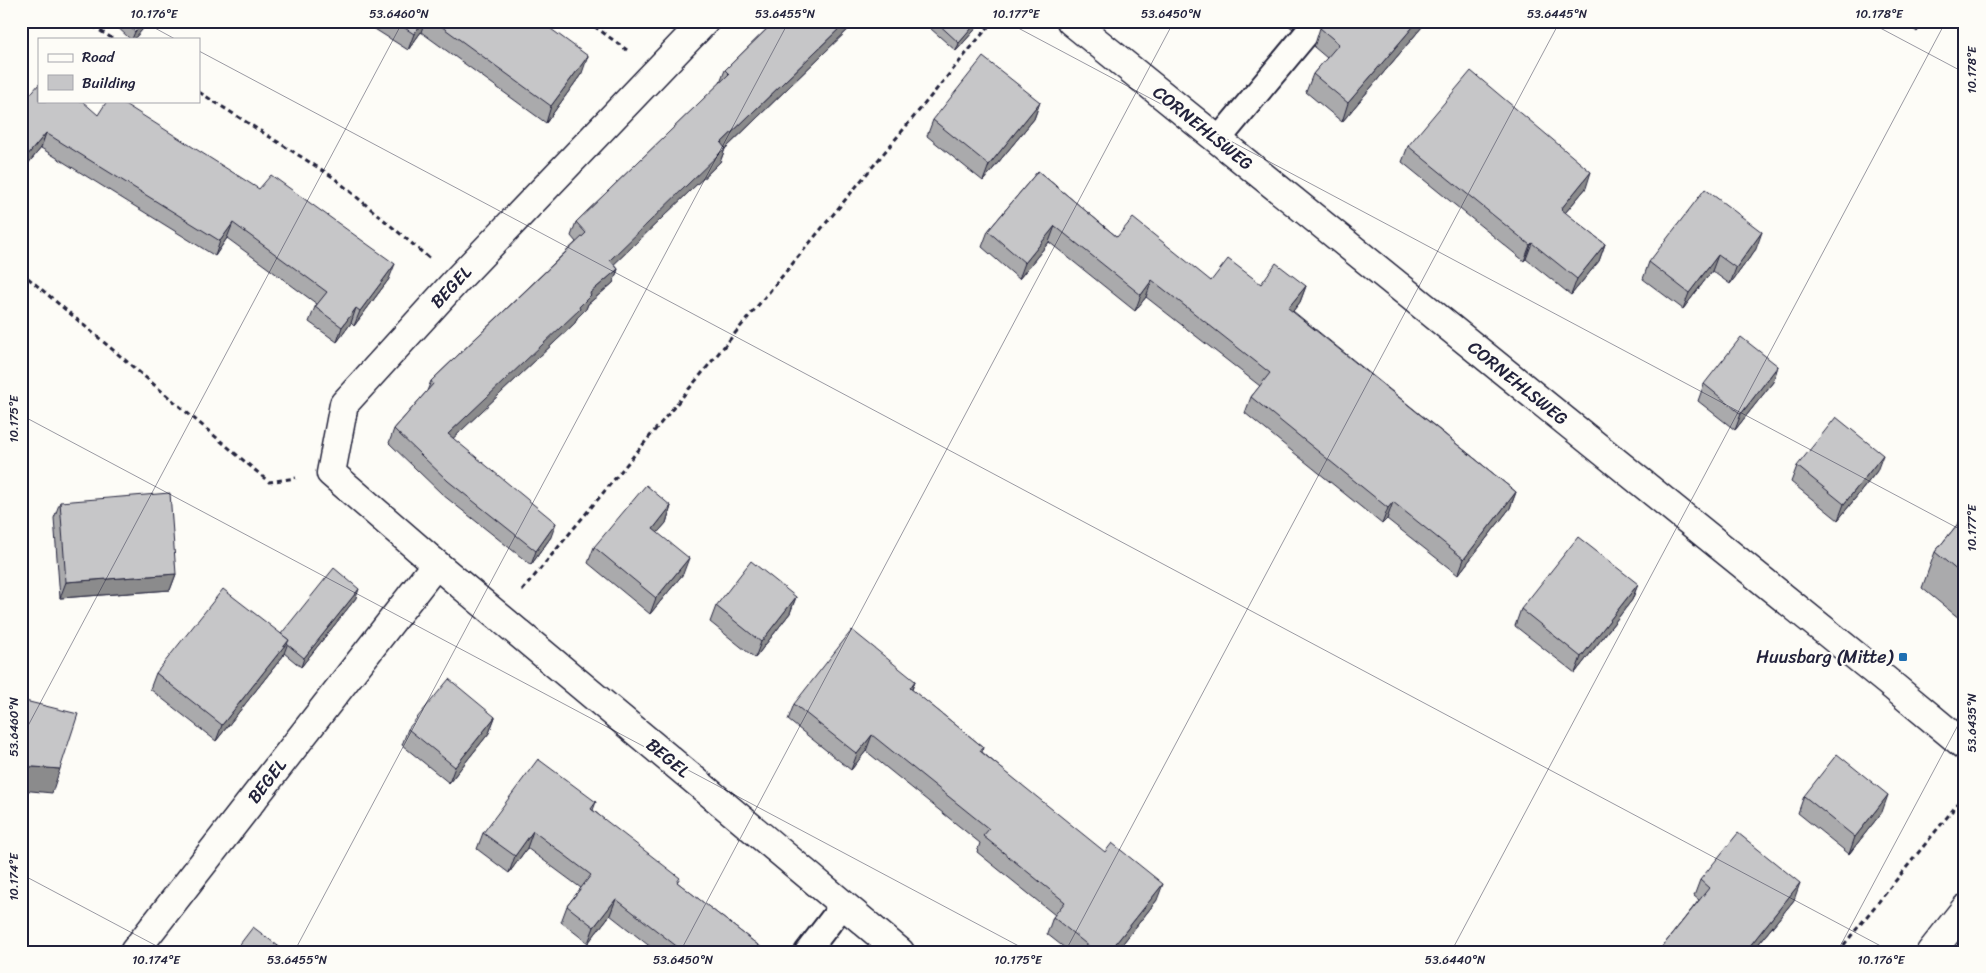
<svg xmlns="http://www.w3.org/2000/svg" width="1986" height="973" font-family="Sriracha,sans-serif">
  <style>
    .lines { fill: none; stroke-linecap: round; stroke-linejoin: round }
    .service-casing { stroke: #22223b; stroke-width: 28 }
    .minor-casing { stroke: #22223b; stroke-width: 31 }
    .path { stroke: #22223b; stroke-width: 3; stroke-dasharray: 5 4; stroke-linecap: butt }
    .service { stroke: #fdfcf7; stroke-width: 24 }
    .minor { stroke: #fdfcf7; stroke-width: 28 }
    .wall { fill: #aaaaac; stroke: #22223b }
    .shaded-wall { fill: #8b8b8c; stroke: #22223b }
    .building { fill: #c6c6c8; stroke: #22223b }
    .ticks { fill: none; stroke: #22223b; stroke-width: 1; stroke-opacity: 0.45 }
    .poi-dot { fill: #1f6fb2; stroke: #fdfcf7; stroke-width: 2 }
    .labels { text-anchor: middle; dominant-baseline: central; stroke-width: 4; stroke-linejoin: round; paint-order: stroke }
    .street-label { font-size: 18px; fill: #22223b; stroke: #fdfcf7 }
    .poi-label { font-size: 18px; fill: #22223b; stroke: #fdfcf7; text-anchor: end }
    .neatline { fill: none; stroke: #22223b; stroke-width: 2 }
    .ticks-label { font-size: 12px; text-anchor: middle; fill: #22223b }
  </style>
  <rect width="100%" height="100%" fill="#fdfcf7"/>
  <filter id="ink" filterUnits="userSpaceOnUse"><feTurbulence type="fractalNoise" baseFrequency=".02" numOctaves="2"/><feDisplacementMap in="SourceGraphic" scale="10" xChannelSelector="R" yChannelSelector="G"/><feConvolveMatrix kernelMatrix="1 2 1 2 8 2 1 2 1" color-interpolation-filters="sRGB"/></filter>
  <g filter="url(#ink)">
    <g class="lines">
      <g class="service-casing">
        <g id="service">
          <path d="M1218 140 1317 21"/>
          <path d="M807 952 843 905"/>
        </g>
      </g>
      <g class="minor-casing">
        <g id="minor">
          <path d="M705 21 456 281 344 404 331 473 436 564 900 952"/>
          <path d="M1071 21 1888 682 1965 746"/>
          <path d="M134 952 436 564"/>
          <path d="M1931 952 1965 909"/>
        </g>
      </g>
      <g class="path">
        <path d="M85 21 113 39"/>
        <path d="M587 21 627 50"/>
        <path d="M199 92 333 177 429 258"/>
        <path d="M21 272 269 482 296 478"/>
        <path d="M522 591 993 21"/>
        <path d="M1838 952 1965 795"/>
      </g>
      <use href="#service" class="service"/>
      <use href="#minor" class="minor"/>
    </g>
    <g class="wall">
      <path d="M111 21H150L134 39H130Z"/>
      <path d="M362 21H540L582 73 546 123 421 32 408 50Z"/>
      <path d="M775 21H857L725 149 720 162 614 264 618 269 613 283 588 304 586 309 577 318 575 323 453 438 551 537 531 565 443 495 389 443 394 429 427 391 431 381 576 242 571 236 576 222 720 83 725 70Z"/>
      <path d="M922 21H981L980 24 956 51Z"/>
      <path d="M1283 21H1299L1293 29Z"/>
      <path d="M1427 21 1342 122 1306 92 1313 74 1327 58 1314 47 1320 28Z"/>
      <path d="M1903 21H1926L1917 32Z"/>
      <path d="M1040 102 1034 119 983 181 927 136 933 120Z"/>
      <path d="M21 105 98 115 389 279 354 326 351 323 337 342 309 322 315 307 317 304 227 238 215 256 41 148 21 172Z"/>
      <path d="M1408 146 1586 188 1565 213 1605 244 1599 261 1571 295 1526 259 1524 261 1402 162Z"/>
      <path d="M1038 171 1117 237 1211 281 1306 286 1300 302 1293 311 1516 492 1510 508 1458 575 1387 519 1382 524 1245 413 1251 397 1260 386 1146 297 1135 311 1049 242 1019 279 982 247 988 231Z"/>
      <path d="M1756 249 1730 284 1712 271 1683 309 1643 279 1649 262Z"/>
      <path d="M1778 366 1773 382 1735 430 1698 401 1704 384Z"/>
      <path d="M1797 466 1877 471 1838 520 1791 482Z"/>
      <path d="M60 502 176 574 170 590 60 598 54 518Z"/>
      <path d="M671 506 666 523 657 533 683 574 650 614 588 563 594 547Z"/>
      <path d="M1965 515V623L1922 588 1935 552Z"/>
      <path d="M1638 584 1632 600 1575 673 1515 626 1521 609Z"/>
      <path d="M796 597 790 613 755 658 710 622 716 606Z"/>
      <path d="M356 598 301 667 284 653 283 656 216 741 150 689 156 673 281 634Z"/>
      <path d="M915 681 912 690 983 747 982 752 1157 900 1116 952H1070L1047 934 1053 917 1055 915 977 852 980 843 866 751 851 770 788 720 794 704Z"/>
      <path d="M495 717 489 733 449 783 402 745 408 729Z"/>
      <path d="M1804 796 1882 812 1849 854 1798 813Z"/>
      <path d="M596 802 593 810 678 883 767 952H657L610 915 588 943 561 922 567 906 581 888 527 848 509 873 477 849 483 833Z"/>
      <path d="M1700 880 1794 900 1752 952H1658L1699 900 1694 896Z"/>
    </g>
    <g class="shaded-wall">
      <path d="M145 21H150L134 39H132L135 32Z"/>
      <path d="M423 21H425L421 32 408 50 414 34Z"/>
      <path d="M847 21H857L725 149 720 162 604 274 610 260 721 143Z"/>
      <path d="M978 21H981L980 24 956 51 959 43Z"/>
      <path d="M1295 21H1299L1293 29Z"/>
      <path d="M1418 21H1427L1342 122 1348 103Z"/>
      <path d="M1921 21H1926L1917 32Z"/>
      <path d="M588 56 582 73 546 123 551 106Z"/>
      <path d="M1040 102 1034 119 983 181 989 165Z"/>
      <path d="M46 133 41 148 21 172V163Z"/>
      <path d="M1591 172 1586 188 1555 225 1561 209Z"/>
      <path d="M233 223 227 238 215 256 220 241Z"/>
      <path d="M1055 226 1049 242 1019 279 1025 263Z"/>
      <path d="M1762 232 1756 249 1730 284 1736 268Z"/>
      <path d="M1532 243 1526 259 1524 261 1530 245Z"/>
      <path d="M1605 244 1599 261 1571 295 1577 279Z"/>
      <path d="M1718 255 1712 271 1683 309 1689 293Z"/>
      <path d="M395 264 389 279 354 326 360 311Z"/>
      <path d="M618 269 613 283 588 304 586 309 577 318 575 323 443 448 448 434 579 307 590 293Z"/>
      <path d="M1152 280 1146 297 1135 311 1141 295Z"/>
      <path d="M1306 286 1300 302 1283 324 1288 308Z"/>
      <path d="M356 308 351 323 337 342 342 327Z"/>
      <path d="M1778 366 1773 382 1735 430 1741 414Z"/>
      <path d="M1883 455 1877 471 1838 520 1844 504Z"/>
      <path d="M1516 492 1510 508 1458 575 1464 559Z"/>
      <path d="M1393 502 1387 519 1382 524 1388 508Z"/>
      <path d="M671 506 666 523 647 545 653 529Z"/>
      <path d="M556 523 551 537 531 565 536 551Z"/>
      <path d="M689 558 683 574 650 614 656 598Z"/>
      <path d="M176 574 170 590 60 598 66 582Z"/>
      <path d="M1638 584 1632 600 1575 673 1581 657Z"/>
      <path d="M359 589 356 598 301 667 304 658Z"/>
      <path d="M796 597 790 613 755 658 761 642Z"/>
      <path d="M289 640 283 656 216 741 222 725Z"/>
      <path d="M915 681 909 697 910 688Z"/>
      <path d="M495 717 489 733 449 783 455 767Z"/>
      <path d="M872 735 866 751 851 770 857 754Z"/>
      <path d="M21 766 60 769 52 793 21 790Z"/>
      <path d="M1888 795 1882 812 1849 854 1855 837Z"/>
      <path d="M533 831 527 848 509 873 515 856Z"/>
      <path d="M1800 883 1794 900 1752 952H1745Z"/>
      <path d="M1163 884 1157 900 1116 952H1109Z"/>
      <path d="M616 899 610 915 588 943 594 927Z"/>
    </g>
    <g class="building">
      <path d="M123 21H145L135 32Z"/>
      <path d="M394 21H423L414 34Z"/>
      <path d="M434 21H540L588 56 551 106Z"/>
      <path d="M775 21H847L721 143 725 148 610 260 618 269 590 293 591 295 579 307 580 309 448 434 556 523 536 551 448 481 394 429 433 384 431 381 586 233 576 222 729 74 725 70Z"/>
      <path d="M935 21H978L959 43Z"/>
      <path d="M1326 21H1418L1348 103 1313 74 1339 44 1320 28Z"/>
      <path d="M983 57 1040 102 989 165 933 120Z"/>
      <path d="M1471 71 1591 172 1561 209 1605 244 1577 279 1532 243 1530 245 1408 146Z"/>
      <path d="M39 84V101H82L98 115 107 101H120L259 189 271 175 395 264 360 311 356 308 342 327 315 307 327 292 233 223 220 241 46 133 21 163V105Z"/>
      <path d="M1038 171 1117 237 1133 218 1211 281 1228 259 1261 284 1276 263 1306 286 1288 308 1516 492 1464 559 1393 502 1388 508 1251 397 1270 373 1152 280 1141 295 1055 226 1025 263 988 231Z"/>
      <path d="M1705 189 1762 232 1736 268 1718 255 1689 293 1649 262Z"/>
      <path d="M1741 337 1778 366 1741 414 1704 384Z"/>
      <path d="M1836 417 1883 455 1844 504 1797 466Z"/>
      <path d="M646 485 671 506 653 529 689 558 656 598 594 547Z"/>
      <path d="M170 493 176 574 66 582 60 502Z"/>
      <path d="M1965 515V577L1935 552Z"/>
      <path d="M1578 537 1638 584 1581 657 1521 609Z"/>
      <path d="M751 561 796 597 761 642 716 606Z"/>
      <path d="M334 568 359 589 304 658 287 644 289 640 281 634Z"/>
      <path d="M223 589 289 640 222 725 156 673Z"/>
      <path d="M852 630 915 681 910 688 983 747 980 751 1105 852 1112 843 1163 884 1109 952H1096L1053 917 1065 902 983 836 989 829 872 735 857 754 794 704Z"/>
      <path d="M449 679 495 717 455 767 408 729Z"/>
      <path d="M21 700 78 714 60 769 21 766Z"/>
      <path d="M1837 754 1888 795 1855 837 1804 796Z"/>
      <path d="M538 759 596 802 591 809 680 878 677 882 767 952H684L616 899 594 927 567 906 591 875 533 831 515 856 483 833Z"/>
      <path d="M1738 833 1800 883 1745 952H1658L1709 888 1700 880Z"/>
      <path d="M253 927 286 952H234Z"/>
    </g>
  </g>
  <path class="ticks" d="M142 21 175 39M1005 21 1965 532M1867 21 1965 73M199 51 1892 952M21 415 1030 952M21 739 403 21M21 874 168 952M294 952 789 21M680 952 1174 21M1065 952 1560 21M1451 952 1946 21M1837 952 1965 712"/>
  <rect class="poi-dot" x="1898" y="652" width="10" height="10" rx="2.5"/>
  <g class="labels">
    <g class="street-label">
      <text transform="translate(1203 128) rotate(39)">CORNEHLSWEG</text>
      <text transform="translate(451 287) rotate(-47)">BEGEL</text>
      <text transform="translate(1518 383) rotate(39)">CORNEHLSWEG</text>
      <text transform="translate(668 758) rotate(40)">BEGEL</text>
      <text transform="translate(267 781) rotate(-52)">BEGEL</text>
    </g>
    <g class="poi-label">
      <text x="1893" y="657">Huusbarg (Mitte)</text>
    </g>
  </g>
  <rect width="1986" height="973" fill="none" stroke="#fdfcf7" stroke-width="55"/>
  <rect x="38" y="38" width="162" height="65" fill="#fdfcf7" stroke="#a5a5ac"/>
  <rect x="48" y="54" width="25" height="8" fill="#fdfcf7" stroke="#a5a5ac"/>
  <text x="82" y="62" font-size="15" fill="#22223b">Road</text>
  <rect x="48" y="75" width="25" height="15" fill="#c6c6c8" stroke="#a5a5ac"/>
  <text x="82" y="88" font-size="15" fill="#22223b">Building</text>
  <rect x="28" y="28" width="1930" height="918" class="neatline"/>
  <g class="ticks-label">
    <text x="154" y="18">10.176°E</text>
    <text x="399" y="18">53.6460°N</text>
    <text x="785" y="18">53.6455°N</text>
    <text x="1016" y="18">10.177°E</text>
    <text x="1171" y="18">53.6450°N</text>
    <text x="1557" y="18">53.6445°N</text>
    <text x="1879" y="18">10.178°E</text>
    <text transform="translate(1972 70) rotate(-90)" y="4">10.178°E</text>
    <text transform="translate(14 419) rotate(-90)" y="4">10.175°E</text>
    <text transform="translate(1972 528) rotate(-90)" y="4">10.177°E</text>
    <text transform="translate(1972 723) rotate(-90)" y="4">53.6435°N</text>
    <text transform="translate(14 727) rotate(-90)" y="4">53.6460°N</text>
    <text transform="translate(14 877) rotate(-90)" y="4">10.174°E</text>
    <text x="156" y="964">10.174°E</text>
    <text x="297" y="964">53.6455°N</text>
    <text x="683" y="964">53.6450°N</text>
    <text x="1018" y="964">10.175°E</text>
    <text x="1455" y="964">53.6440°N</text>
    <text x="1881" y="964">10.176°E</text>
  </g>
</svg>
